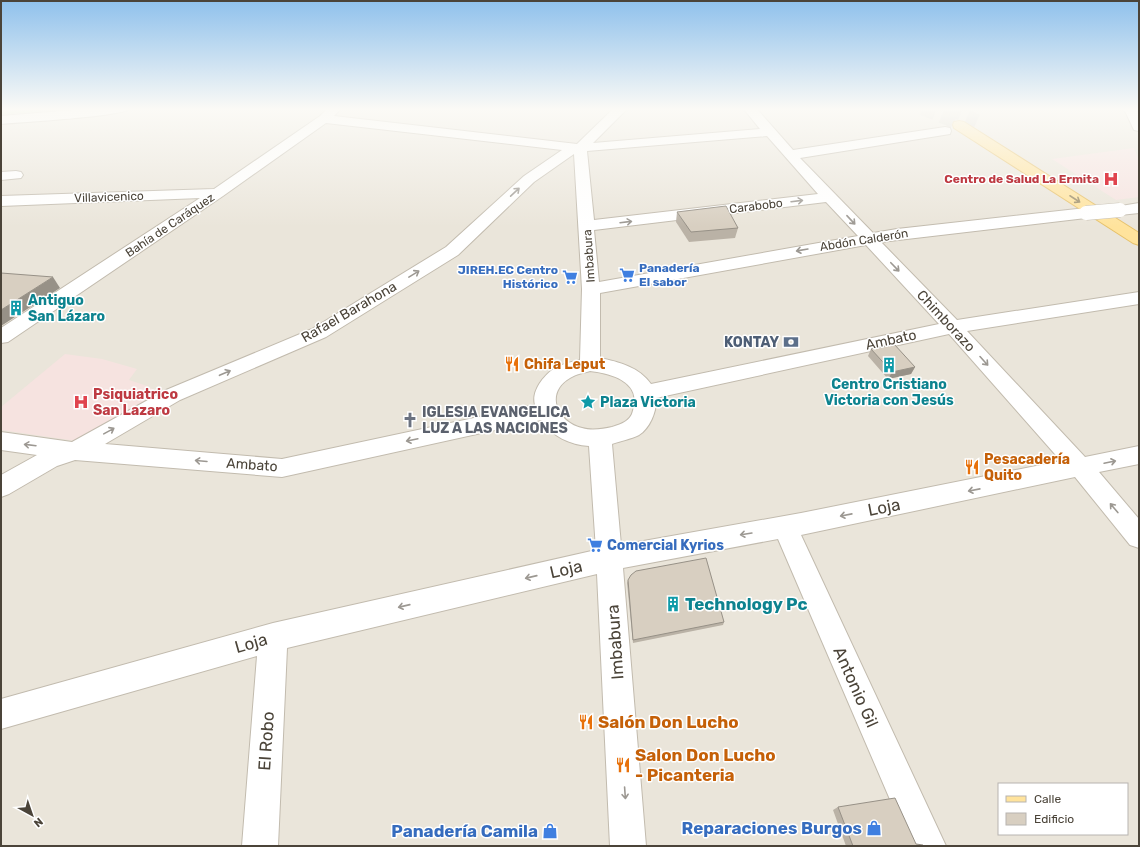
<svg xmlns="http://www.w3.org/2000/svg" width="1140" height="847" font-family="Rubik,sans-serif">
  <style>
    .residential { fill: #eae5da; fill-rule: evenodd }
    .medical { fill: #f6e3e0 }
    .green { fill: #d2eab5 }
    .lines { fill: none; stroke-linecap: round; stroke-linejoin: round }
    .major-tunnel { stroke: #d4d0c8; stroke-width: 14; stroke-dasharray: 14 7; stroke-linecap: butt }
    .minor-casing { stroke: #c2bbae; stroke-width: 2 }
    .major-casing { stroke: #e6c16a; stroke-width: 2 }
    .minor { fill: #fff; fill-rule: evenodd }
    .major { fill: #ffe39c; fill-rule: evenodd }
    .minor-bridge-casing { stroke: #c2bbae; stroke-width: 15; stroke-linecap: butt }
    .minor-bridge { stroke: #fff; stroke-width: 14 }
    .wall { fill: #bab2a6 }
    .shaded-wall { fill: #979187 }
    .building { fill: #d8cfc1; stroke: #979187 }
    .oneway { stroke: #9c9892 }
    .oneway2 { stroke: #9c8c66 }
    .labels { text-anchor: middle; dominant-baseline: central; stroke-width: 3; stroke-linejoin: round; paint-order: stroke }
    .far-health-label { font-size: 12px; font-weight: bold; fill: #be3a42; stroke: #fff; text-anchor: end }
    .far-street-label { font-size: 12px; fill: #4b4439; stroke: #fff }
    .far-shop-label { font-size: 12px; font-weight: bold; fill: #366cbe; stroke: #fff; text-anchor: start }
    .culture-label { font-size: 14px; font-weight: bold; fill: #0d838f; stroke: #fff; text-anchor: start }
    .street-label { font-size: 14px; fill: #4b4439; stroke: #fff }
    .service-label { font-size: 14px; font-weight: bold; fill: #4e5e75; stroke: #fff; text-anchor: end }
    .food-label { font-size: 14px; font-weight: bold; fill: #c56008; stroke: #fff; text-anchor: start }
    .health-label { font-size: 14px; font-weight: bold; fill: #be3a42; stroke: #fff; text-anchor: start }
    .worship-label { font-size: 14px; font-weight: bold; fill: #5b616d; stroke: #fff; text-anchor: start }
    .shop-label { font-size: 14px; font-weight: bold; fill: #366cbe; stroke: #fff; text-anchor: start }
    .near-street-label { font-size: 17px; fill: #4b4439; stroke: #fff }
    .near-culture-label { font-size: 17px; font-weight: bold; fill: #0d838f; stroke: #fff; text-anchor: start }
    .near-food-label { font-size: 17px; font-weight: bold; fill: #c56008; stroke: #fff; text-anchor: start }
    .near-shop-label { font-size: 17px; font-weight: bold; fill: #366cbe; stroke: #fff; text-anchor: end }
  </style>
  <rect width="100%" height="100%" fill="#f6f3ec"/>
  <path class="residential" d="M1 108H1126L1139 120V846H1ZM999 784H1127V834H999Z"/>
  <g class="medical">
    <path d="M1134 148 1139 160V197L1116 200 1052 159Z"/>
    <path d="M65 354 102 359 137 369 129 380 147 386 165 396 76 441 1 430V407Z"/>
  </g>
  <path class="green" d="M1 108H77L1 115Z"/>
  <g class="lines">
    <g class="major-tunnel">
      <path d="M922 108 949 119 959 125"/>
      <path d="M948 108 977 121"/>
    </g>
    <g class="minor-casing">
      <g id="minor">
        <path d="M98 108H131C123 117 19 122 1 124V116Z"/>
        <path d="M328 108H341L334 116 577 144 614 108H628L593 143 760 129 743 108H756L793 150 945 127 950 128 951 131 950 134 800 158 873 233 897 229 1086 208 1091 210 1094 213 1091 216 1086 218 881 242 957 320 1139 292V304L967 331 1085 457 1139 446V464L1099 472 1139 519V548L1130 545 1075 477 801 535 946 846H910L778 539 623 568 646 846H610L597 574 287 648 278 846H242L257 656 1 729V699L273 623 596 550 589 446C570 445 552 436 541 420L282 477 75 460 57 466 9 494 1 497V475L37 455 1 450V432L72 442 166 390 312 329 446 247 524 176 562 150 326 123 223 196 8 342 1 343V328L200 198 1 206V196L214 189 320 116ZM767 136 818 194 594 220 587 151ZM574 154 582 289 580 360C572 362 562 364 555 368 544 375 531 391 535 405L282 459 105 444 180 400 326 337 458 255 534 182ZM826 202 858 236 599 282 594 230ZM866 245 939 324 651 384C639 367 619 362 600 358V293ZM949 334 1061 461 801 513 621 545 612 444C620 441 631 439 639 435 650 428 657 411 656 398ZM590 371C609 373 639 381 634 405 633 412 632 417 626 421 622 424 617 425 612 427 603 429 592 431 582 428 557 422 544 393 570 378 576 374 584 373 590 371Z"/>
        <path d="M1122 108 1136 109 1139 114V131L1134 130 1126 113Z"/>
        <path d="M16 171 21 172 23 175 21 178 1 180V172Z"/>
        <path d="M1139 203V213L1120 215 1115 213 1112 210 1115 207Z"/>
      </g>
    </g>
    <g class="major-casing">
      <path id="major" d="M959 121 964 122 1139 233V245L1133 243 954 128 953 125 954 122Z"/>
    </g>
    <use href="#minor" class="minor"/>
    <use href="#major" class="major"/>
    <g class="minor-bridge-casing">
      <path id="minor-bridge" d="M1086 213 1120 210"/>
    </g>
    <use href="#minor-bridge" class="minor-bridge"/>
  </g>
  <g class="wall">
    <path d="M677 212 738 228 735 238 689 242 676 222Z"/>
    <path d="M871 349 915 367 911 374 888 379 868 356Z"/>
    <path d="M628 580 724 622 723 625 633 643 627 583Z"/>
    <path d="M838 807 916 844 924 846H846L833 810Z"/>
  </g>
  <g class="shaded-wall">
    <path d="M53 277 60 288 1 326V310Z"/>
    <path d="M915 367 911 374 888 379 892 372Z"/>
  </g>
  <g class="building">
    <path d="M726 206 738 228 691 232 677 212Z"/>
    <path d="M1 273 53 277 1 310Z"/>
    <path d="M894 344 915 367 892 372 871 349Z"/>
    <path d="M706 558 724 622 633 640 628 580 631 575 636 571Z"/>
    <path d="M895 798 916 844 923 845 924 846H853L838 807Z"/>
  </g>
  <defs><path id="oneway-shaft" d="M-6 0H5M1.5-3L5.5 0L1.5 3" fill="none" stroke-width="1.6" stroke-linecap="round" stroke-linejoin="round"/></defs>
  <g class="oneway">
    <use href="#oneway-shaft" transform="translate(515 192) rotate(-43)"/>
    <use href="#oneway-shaft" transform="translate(797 201) rotate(-7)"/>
    <use href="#oneway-shaft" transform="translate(851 220) rotate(47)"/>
    <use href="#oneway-shaft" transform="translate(626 222) rotate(-7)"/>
    <use href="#oneway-shaft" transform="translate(802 250) rotate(170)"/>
    <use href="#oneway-shaft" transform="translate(895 267) rotate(46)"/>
    <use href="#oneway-shaft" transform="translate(414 274) rotate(-31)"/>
    <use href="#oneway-shaft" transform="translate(984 361) rotate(48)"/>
    <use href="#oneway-shaft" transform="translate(225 373) rotate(-23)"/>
    <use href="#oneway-shaft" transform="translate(109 431) rotate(-29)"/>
    <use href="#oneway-shaft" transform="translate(412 440) rotate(168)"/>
    <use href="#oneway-shaft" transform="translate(30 445) rotate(-173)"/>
    <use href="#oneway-shaft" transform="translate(201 461) rotate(-175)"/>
    <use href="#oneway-shaft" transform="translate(1110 462) rotate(-12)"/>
    <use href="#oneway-shaft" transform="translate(974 490) rotate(169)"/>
    <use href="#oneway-shaft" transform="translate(1114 508) rotate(-130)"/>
    <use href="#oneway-shaft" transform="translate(846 515) rotate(169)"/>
    <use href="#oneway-shaft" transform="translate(746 534) rotate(171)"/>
    <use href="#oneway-shaft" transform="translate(531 577) rotate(167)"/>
    <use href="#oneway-shaft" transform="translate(404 606) rotate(167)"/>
    <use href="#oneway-shaft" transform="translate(625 793) rotate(86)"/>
  </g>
  <use class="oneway2" href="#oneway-shaft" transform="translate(1075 199) rotate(33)"/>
  <linearGradient id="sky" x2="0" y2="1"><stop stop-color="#8fc1ec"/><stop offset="0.48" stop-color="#fbfaf6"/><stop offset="1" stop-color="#fbfaf6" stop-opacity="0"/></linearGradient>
  <rect width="1140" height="227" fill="url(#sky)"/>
  <defs>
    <g id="hospital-bare" transform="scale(1.2)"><path d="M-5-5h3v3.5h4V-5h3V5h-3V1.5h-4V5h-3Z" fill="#e0444e" stroke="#fff" stroke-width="2.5" paint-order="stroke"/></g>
    <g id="supermarket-bare" transform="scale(1.2)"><path d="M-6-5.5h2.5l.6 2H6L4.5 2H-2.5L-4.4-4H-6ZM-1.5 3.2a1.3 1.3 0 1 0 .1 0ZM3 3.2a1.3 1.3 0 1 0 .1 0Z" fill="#3f7fe0" stroke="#fff" stroke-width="2.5" paint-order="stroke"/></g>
    <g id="building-bare" transform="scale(1.2)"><path d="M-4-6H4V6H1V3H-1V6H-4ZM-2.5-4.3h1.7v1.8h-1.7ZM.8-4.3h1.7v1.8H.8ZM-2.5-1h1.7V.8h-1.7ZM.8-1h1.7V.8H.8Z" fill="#0f9aa8" stroke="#fff" stroke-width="2.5" paint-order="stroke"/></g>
    <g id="bank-bare" transform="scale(1.2)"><path d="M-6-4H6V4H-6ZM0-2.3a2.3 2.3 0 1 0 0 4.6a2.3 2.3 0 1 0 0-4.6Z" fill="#5c6f8a" stroke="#fff" stroke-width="2.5" paint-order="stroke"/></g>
    <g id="restaurant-bare" transform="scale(1.2)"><path d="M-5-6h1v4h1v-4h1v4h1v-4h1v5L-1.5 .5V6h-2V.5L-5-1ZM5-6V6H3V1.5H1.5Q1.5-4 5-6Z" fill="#e8710a" stroke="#fff" stroke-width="2.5" paint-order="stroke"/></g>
    <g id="sight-bare" transform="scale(1.2)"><path d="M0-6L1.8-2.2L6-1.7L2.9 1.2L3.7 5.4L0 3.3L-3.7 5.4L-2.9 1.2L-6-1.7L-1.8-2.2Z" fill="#0f9aa8" stroke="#fff" stroke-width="2.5" paint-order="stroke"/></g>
    <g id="church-bare" transform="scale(1.2)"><path d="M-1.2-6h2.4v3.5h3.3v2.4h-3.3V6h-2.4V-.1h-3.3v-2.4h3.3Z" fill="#6b7280" stroke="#fff" stroke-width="2.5" paint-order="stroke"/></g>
    <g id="shop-bare" transform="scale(1.2)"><path d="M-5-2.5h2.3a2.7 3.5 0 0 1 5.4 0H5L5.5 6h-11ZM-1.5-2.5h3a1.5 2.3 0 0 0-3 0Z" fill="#3f7fe0" stroke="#fff" stroke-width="2.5" paint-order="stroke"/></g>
  </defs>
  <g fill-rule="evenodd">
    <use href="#hospital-bare" x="1111" y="179"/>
    <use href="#supermarket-bare" x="627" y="275"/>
    <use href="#supermarket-bare" x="570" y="277"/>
    <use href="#building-bare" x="16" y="308"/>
    <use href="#bank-bare" x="791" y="342"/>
    <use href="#restaurant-bare" x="512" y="364"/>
    <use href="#building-bare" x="889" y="365"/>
    <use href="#hospital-bare" x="81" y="402"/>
    <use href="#sight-bare" x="588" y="402"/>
    <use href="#church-bare" x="410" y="420"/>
    <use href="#restaurant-bare" x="972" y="467"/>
    <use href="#supermarket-bare" x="595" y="545"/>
    <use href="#building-bare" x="673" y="604"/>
    <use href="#restaurant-bare" x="586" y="722"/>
    <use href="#restaurant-bare" x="623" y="765"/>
    <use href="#shop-bare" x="874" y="828"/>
    <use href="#shop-bare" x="550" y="831"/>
  </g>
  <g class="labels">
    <g class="far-health-label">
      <text x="1099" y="179">Centro de Salud La Ermita</text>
    </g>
    <g class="far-street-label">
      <text transform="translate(109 197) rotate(-2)">Villavicenico</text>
      <text transform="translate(756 206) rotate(-7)">Carabobo</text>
      <text transform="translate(170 225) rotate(-34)">Bahía de Caráquez</text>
      <text transform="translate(864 240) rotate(-9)">Abdón Calderón</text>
      <text transform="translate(589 256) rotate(-94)">Imbabura</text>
    </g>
    <g class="far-shop-label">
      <text x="639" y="268">Panadería<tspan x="639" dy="14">El sabor</tspan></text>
      <text x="558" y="270" text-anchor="end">JIREH.EC Centro<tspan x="558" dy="14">Histórico</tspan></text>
    </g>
    <g class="culture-label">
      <text x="28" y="300">Antiguo<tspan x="28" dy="16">San Lázaro</tspan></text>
      <text x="889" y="384" text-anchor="middle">Centro Cristiano<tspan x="889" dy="16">Victoria con Jesús</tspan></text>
      <text x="600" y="402">Plaza Victoria</text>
    </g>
    <g class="street-label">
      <text transform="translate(349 312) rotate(-30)">Rafael Barahona</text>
      <text transform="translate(946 321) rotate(47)">Chimborazo</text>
      <text transform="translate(891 340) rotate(-12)">Ambato</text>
      <text transform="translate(252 465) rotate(4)">Ambato</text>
    </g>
    <g class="service-label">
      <text x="779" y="342">KONTAY</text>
    </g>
    <g class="food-label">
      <text x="524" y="364">Chifa Leput</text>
      <text x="984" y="459">Pesacadería<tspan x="984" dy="16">Quito</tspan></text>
    </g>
    <g class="health-label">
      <text x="93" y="394">Psiquiatrico<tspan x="93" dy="16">San Lazaro</tspan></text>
    </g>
    <g class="worship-label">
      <text x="422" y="412">IGLESIA EVANGELICA<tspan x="422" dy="16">LUZ A LAS NACIONES</tspan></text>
    </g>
    <g class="shop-label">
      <text x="607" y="545">Comercial Kyrios</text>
    </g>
    <g class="near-street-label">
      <text transform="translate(884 507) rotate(-11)">Loja</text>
      <text transform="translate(566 569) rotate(-13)">Loja</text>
      <text transform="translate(615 642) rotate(-94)">Imbabura</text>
      <text transform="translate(251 643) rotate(-16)">Loja</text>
      <text transform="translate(856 687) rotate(66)">Antonio Gil</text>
      <text transform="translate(266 741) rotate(-86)">El Robo</text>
    </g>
    <g class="near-culture-label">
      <text x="685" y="604">Technology Pc</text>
    </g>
    <g class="near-food-label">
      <text x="598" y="722">Salón Don Lucho</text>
      <text x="635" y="755">Salon Don Lucho<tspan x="635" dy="20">- Picanteria</tspan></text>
    </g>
    <g class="near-shop-label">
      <text x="862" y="828">Reparaciones Burgos</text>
      <text x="538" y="831">Panadería Camila</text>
    </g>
  </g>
  <rect width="1140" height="847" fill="none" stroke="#4b4439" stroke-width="4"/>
  <rect x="998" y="783" width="130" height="52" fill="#ffffff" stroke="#b7b4b0"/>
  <rect x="1006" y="796" width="20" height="6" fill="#ffe39c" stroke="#b7b4b0"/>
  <text x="1034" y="803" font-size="12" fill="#4b4439">Calle</text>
  <rect x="1006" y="813" width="20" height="12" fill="#d8cfc1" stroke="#b7b4b0"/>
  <text x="1034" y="823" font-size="12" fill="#4b4439">Edificio</text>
  <g transform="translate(32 815) rotate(140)" stroke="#ffffff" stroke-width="3" paint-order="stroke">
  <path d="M0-3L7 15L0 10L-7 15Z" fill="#4b4439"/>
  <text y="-6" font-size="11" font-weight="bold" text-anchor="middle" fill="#4b4439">N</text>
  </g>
</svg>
